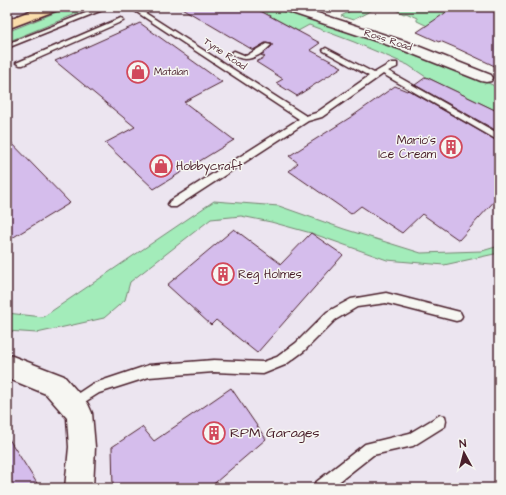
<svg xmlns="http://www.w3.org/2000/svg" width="506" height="495" font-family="'Architects Daughter',sans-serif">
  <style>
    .built { fill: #ece5f0 }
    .green { fill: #a3ecba; stroke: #768672 }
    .building { fill: #d5bdec; stroke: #4a1f2b }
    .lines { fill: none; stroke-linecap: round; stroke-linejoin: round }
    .service-casing { stroke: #4a1f2b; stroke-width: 3 }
    .minor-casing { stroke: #4a1f2b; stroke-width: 3 }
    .primary-casing { stroke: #4a1f2b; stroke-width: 3 }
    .service { fill: #f6f6f2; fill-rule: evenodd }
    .minor { fill: #f6f6f2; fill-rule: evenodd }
    .primary { fill: #faddab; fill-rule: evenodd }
    .labels { text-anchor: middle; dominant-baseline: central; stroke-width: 3; stroke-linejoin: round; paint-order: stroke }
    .far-street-label { font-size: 10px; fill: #4a1f2b; stroke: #f6f6f2 }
    .far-poi-label { font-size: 10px; fill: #4a1f2b; stroke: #f6f6f2; text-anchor: start }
    .poi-label { font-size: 12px; fill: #4a1f2b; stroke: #f6f6f2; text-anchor: start }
    .near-poi-label { font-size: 14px; fill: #4a1f2b; stroke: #f6f6f2; text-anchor: start }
  </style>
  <rect width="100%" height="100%" fill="#f6f6f2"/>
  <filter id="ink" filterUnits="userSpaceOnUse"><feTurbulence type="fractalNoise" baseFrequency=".025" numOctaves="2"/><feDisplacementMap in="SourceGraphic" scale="8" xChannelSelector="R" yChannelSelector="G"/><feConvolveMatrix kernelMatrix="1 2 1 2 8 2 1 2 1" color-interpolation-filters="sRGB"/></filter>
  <g filter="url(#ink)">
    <path class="built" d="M7 7H287L409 41 497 79 499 77V488H7Z"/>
    <g class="green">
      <path d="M69 7H93L7 42V32Z"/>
      <path d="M253 7H281L371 37 464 72 499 88V112L426 77 408 65 354 42 309 25 298 31Z"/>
      <path d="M358 7H378L353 20 341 16Z"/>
      <path d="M385 7H454L438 31 417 21V18L406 13 404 14 394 9 392 10Z"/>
      <path d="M214 201 279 206 344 229 421 253 482 251 499 246V253L444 265 387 260 311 233 271 222 241 216 211 219 130 282 125 300 104 318 37 333 7 331V313L43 317Z"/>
    </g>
    <g class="building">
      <path d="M180 7H253L320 43 310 50 342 67 297 96 276 83 283 79 256 62 265 57 261 55 272 46V44L265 43 253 50Z"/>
      <path d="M454 7H499V68L454 47 440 41 439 42 417 32Z"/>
      <path d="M140 23 222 82 184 102 234 140 154 189 105 143 135 127 55 61Z"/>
      <path d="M426 77 499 112V132L415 85Z"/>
      <path d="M395 86 407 91 408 90 499 142V196L459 240 422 214 402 233 361 206 351 214 289 171 298 163 289 156 354 115Z"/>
      <path d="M7 138 70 203 7 241Z"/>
      <path d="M234 229 281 264 311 233 343 255 257 353 216 320 211 325 167 285Z"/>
      <path d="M231 388 266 439 209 488H113L112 447 142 427 154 441Z"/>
      <path d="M7 436 40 488H7Z"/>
    </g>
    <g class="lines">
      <g class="service-casing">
        <g id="service">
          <path d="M101 7H110L7 48V44Z"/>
          <path d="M129 7H136L306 116 316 113 369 76 324 51 323 50 326 48 374 73 391 63H397V67L388 71 499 134V141L383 74 322 117 308 121 176 207H170L168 204 170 201 299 119Z"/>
          <path d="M121 18 124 20 123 21 23 65H20L16 63Z"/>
          <path d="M266 44 271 45C260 57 244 65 231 53L234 51 246 56Z"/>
          <path d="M386 293 456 311 460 312 462 316 460 320 456 321 386 303 357 307 335 320 304 351 285 365 263 374 214 372 149 377 99 393 72 410 68 408 66 404 68 400 92 384 149 365 214 360 263 362 277 357 296 343 327 312 351 299Z"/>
          <path d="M440 415 445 416 446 421 445 426 413 446 373 455 331 488H313L315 483 365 444 410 433Z"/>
        </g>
      </g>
      <g class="minor-casing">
        <g id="minor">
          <path d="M281 7H299L410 43 491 75 493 78 491 81 486 82 481 81 400 49 283 10Z"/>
          <path d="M7 354 64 376 88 404 92 413 95 447 93 488H65L69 447 67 418 46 394 7 378Z"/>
        </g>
      </g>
      <g class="primary-casing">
        <path id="primary" d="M40 7H59L57 10 7 29V20Z"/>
      </g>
      <use href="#service" class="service"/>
      <use href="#minor" class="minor"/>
      <use href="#primary" class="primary"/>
    </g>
  </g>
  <defs>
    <g id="shop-ring" transform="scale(1.15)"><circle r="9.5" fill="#f6f6f2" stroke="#d1495b" stroke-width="1.5"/><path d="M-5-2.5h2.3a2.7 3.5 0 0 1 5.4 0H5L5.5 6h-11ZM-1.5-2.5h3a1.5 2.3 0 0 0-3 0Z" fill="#d1495b"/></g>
    <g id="building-ring" transform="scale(1.15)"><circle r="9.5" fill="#f6f6f2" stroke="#d1495b" stroke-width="1.5"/><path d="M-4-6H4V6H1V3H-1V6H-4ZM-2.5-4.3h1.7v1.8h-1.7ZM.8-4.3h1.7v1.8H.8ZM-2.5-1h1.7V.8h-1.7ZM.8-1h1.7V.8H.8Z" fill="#d1495b"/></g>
  </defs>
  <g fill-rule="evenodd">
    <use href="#shop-ring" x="138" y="72"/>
    <use href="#building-ring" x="451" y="147"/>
    <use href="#shop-ring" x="161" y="166"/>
    <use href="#building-ring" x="223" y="274"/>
    <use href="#building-ring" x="214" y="433"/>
  </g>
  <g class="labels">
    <g class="far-street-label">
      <text transform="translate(388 40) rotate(18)">Ross Road</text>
      <text transform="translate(225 54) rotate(34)">Tyne Road</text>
    </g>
    <g class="far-poi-label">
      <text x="154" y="72">Matalan</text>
    </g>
    <g class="poi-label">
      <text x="436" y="140" text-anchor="end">Mario's<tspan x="436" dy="14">Ice Cream</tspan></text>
      <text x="176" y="166">Hobbycraft</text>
      <text x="238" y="274">Reg Holmes</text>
    </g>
    <g class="near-poi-label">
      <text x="230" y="433">RPM Garages</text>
    </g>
  </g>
  <rect width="506" height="495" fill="none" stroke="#f6f6f2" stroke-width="24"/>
  <rect x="12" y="12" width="482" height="471" fill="none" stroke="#4a1f2b" stroke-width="1.5" filter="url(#ink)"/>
  <g transform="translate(464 453) rotate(353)" stroke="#f6f6f2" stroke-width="3" paint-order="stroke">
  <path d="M0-3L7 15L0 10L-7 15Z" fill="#4a1f2b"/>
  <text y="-6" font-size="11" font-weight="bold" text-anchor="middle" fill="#4a1f2b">N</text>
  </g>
</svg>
